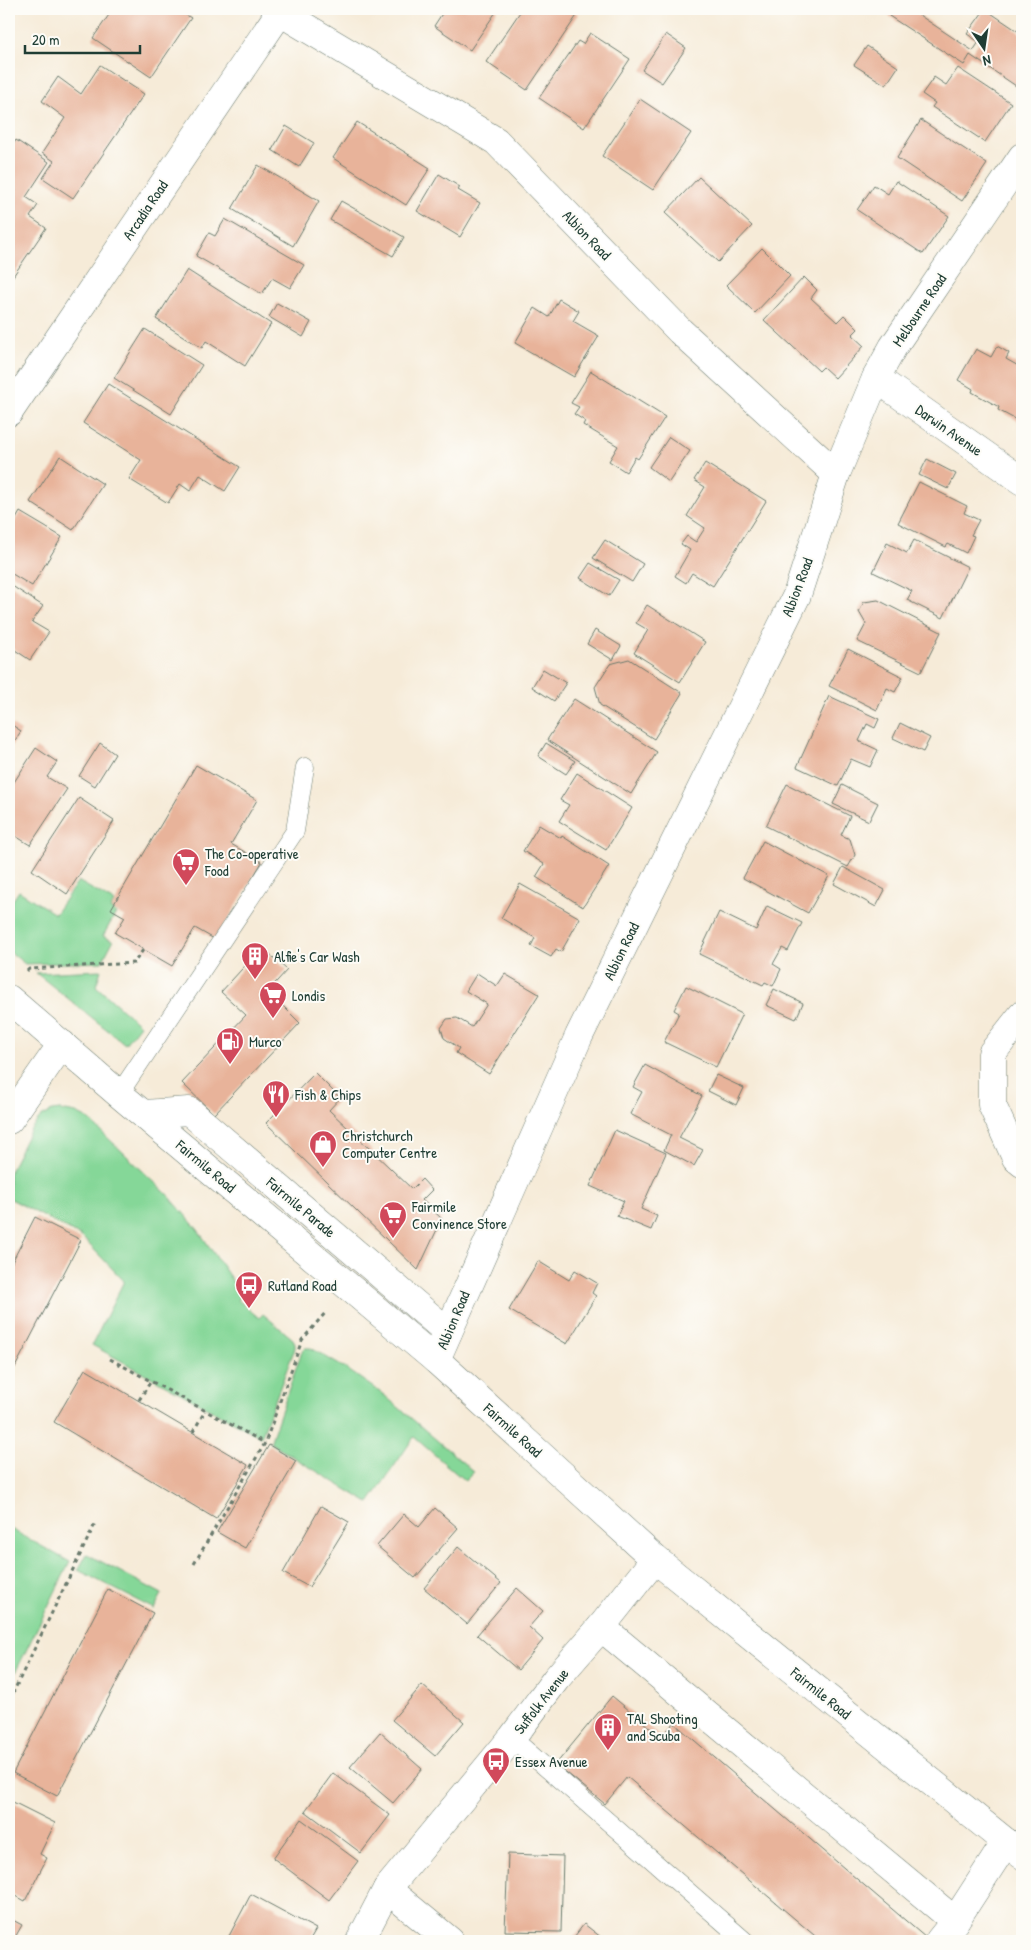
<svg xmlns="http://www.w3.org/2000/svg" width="1031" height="1950" font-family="'Patrick Hand',sans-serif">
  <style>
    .green { fill: #85d798; stroke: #528a66 }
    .building { fill: #e8b39a }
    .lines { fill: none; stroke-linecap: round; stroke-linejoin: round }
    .lane-casing { stroke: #6a7a6d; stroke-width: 19 }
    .street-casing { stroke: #6a7a6d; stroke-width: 29 }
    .secondary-casing { stroke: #6a7a6d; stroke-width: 29 }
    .path { stroke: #6a7a6d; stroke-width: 3; stroke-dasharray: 4 4; stroke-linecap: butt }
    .lane { stroke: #fff; stroke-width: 18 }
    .street { stroke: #fff; stroke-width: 28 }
    .secondary { stroke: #fff; stroke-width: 28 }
    .labels { text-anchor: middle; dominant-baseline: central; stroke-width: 4; stroke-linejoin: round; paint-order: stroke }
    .street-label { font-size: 15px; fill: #1f3d34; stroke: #fdfcf7 }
    .poi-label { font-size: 15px; fill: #1f3d34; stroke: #fdfcf7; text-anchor: start }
  </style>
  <rect width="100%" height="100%" fill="#fdfcf7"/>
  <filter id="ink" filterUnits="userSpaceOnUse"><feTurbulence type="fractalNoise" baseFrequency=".02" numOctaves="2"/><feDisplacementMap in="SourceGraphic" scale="10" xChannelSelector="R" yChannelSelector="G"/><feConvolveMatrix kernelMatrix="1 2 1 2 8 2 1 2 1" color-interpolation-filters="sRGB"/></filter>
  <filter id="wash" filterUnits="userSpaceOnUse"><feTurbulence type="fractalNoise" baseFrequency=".0096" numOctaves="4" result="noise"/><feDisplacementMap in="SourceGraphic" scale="20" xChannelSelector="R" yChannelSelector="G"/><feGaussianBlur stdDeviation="1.12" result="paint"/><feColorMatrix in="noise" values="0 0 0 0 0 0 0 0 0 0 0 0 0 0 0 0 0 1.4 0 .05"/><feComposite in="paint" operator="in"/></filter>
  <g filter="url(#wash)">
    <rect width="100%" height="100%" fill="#f6ebd8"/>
    <g class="green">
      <path d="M78 881 114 902 110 909 116 913 103 936 113 941 102 962 25 964 9 951V906L19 891 55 914Z"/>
      <path d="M101 970 96 986 140 1025 125 1044 36 973Z"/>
      <path d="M60 1110 76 1113 88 1119 169 1196 198 1230 242 1295 238 1300 259 1318 263 1314 293 1339 295 1343V1348L261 1437 92 1345 124 1281 82 1237 9 1198V1173L31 1129 41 1117 52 1111Z"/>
      <path d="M305 1348H311L348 1370 384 1395 474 1472 465 1481 414 1437 369 1503 270 1443 302 1351Z"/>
      <path d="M9 1528 70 1562 9 1685Z"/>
      <path d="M87 1554 162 1594 154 1609 78 1570Z"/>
    </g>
    <g id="blocks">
      <g class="building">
        <path d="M113 9H177L191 18 151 77 93 38Z"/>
        <path d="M445 9H498L470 50 434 26Z"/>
        <path d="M522 9H571L578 14 527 90 486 62Z"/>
        <path d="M894 9H910L973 51 979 42 967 34 985 9 1022 34V90L970 55 964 65 889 16Z"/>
        <path d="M590 33 630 59 584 128 539 98 578 41 583 44Z"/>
        <path d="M666 34 686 48 662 83 642 70Z"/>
        <path d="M867 46 898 67 886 85 854 65Z"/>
        <path d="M100 65 144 94 73 198 43 178 54 161 42 153 65 118 42 101 58 77 81 94Z"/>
        <path d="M958 68 1011 103 985 142 932 107 935 103 922 94 934 77 946 85Z"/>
        <path d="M640 99 691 133 653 190 602 156Z"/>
        <path d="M921 120 987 164 962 201 897 158Z"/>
        <path d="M357 122 430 168 406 205 333 158Z"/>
        <path d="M286 126 314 143 299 167 272 150Z"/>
        <path d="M16 140 49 162 26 197 38 205 30 217 46 228 9 282V200L16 190 9 185V151Z"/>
        <path d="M258 165 319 201 293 246 232 209Z"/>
        <path d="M439 174 460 187 458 190 480 203 460 237 417 211Z"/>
        <path d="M699 177 752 226 718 262 665 213Z"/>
        <path d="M896 181 949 216 923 254 857 210 874 185 888 194Z"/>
        <path d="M341 201 404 237 393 256 330 220Z"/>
        <path d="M225 219 304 265 290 288 272 278 262 294 196 256 209 233 215 236Z"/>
        <path d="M762 248 790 276 755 313 726 285Z"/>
        <path d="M187 270 271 324 245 366 206 341 202 348 156 319Z"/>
        <path d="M804 277 817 290 811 298 837 322 844 315 858 329 852 335 864 346 835 378 823 367 819 371 764 320Z"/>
        <path d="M559 299 579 311 573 321 599 336 574 377 515 343 535 308 549 317Z"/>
        <path d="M277 303 311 322 303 337 269 317Z"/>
        <path d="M145 329 202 365 171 414 114 378Z"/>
        <path d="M997 346 1009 353 1006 359 1022 368V423L998 410 999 407 972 392 973 389 958 380 976 349 991 357Z"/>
        <path d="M591 371 665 417 638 459 635 457 626 472 609 461 618 446 583 425 585 421 574 414 579 407 571 403Z"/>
        <path d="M108 384 240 467 225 491 200 475 190 491 180 484 168 503 129 479 141 460 83 423Z"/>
        <path d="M669 437 690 451 669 482 649 467Z"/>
        <path d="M60 456 103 484 73 530 30 502Z"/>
        <path d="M927 459 956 474 948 489 919 475Z"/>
        <path d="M705 463 766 501 713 586 692 573 686 583 675 576 690 550 681 544 687 536 696 542 705 528 687 516 705 487 694 480Z"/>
        <path d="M919 482 967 506 964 513 979 520 971 535 974 536 966 553 948 544 946 547 898 523Z"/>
        <path d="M20 512 62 537 32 586 9 572V531Z"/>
        <path d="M605 540 643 564 632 582 593 558Z"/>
        <path d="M914 540 968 567 943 618 907 600 912 591 873 572 887 543 907 553Z"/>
        <path d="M590 563 619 580 609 596 580 578Z"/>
        <path d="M9 584 43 606 32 622 49 632 30 660 9 646Z"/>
        <path d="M878 600 941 632 921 672 857 641 866 624 859 612 864 602Z"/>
        <path d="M647 605 705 642 680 682 634 653 648 630 636 623Z"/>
        <path d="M595 630 621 646 613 660 587 644Z"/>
        <path d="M848 649 903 677 895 692 887 688 877 710 829 686Z"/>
        <path d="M629 659 682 693 654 739 600 705 595 687 610 664Z"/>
        <path d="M543 669 566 683 554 701 532 687Z"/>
        <path d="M829 696 879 719 875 728 867 724 859 741 878 750 870 767 851 759 838 786 797 767Z"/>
        <path d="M574 699 657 752 631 794 547 740Z"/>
        <path d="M9 723 21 731 9 750Z"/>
        <path d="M900 723 930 738 923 752 893 738Z"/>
        <path d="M100 743 115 754 95 786 79 776Z"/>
        <path d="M546 743 575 761 566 774 538 756Z"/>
        <path d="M36 748 57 762 47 777 67 789 30 845 9 832V790Z"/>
        <path d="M196 765 257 800 231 844 262 862 216 940 195 928 172 966 115 933 125 917 111 909Z"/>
        <path d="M577 773 632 808 606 850 559 821 569 805 560 800Z"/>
        <path d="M787 784 850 816 841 835 850 839 855 855 848 867 766 826Z"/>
        <path d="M842 785 878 803 869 821 833 804Z"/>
        <path d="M79 798 114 821 67 894 32 870Z"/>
        <path d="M539 825 561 838 562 836 609 866 583 907 536 877 544 864 523 851Z"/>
        <path d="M763 841 829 876 808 913 743 878Z"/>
        <path d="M843 867 885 890 876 907 834 884Z"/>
        <path d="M520 884 580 918 561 952 556 949 551 957 531 946 535 938 501 918Z"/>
        <path d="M767 906 802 923 788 951 782 948 773 964 781 969 773 986 765 982 763 985 699 954 719 912 756 930Z"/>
        <path d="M262 947 287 970 268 991 300 1023 214 1114 182 1083 246 1015 221 992Z"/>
        <path d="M477 973 497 986 505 974 539 994 489 1074 456 1053 459 1048 444 1038 441 1028 447 1019 457 1018 472 1027 487 1004 466 991Z"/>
        <path d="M686 986 742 1014 716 1067 664 1042 679 1013 674 1010Z"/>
        <path d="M774 989 803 1003 796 1019 766 1005Z"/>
        <path d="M645 1065 702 1096 679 1138 703 1150 694 1166 664 1150 671 1135 630 1114 642 1092 633 1087Z"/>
        <path d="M315 1073 340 1098 329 1110 412 1189 422 1179 432 1190 422 1200 442 1219 418 1270 266 1123Z"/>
        <path d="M716 1075 744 1088 736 1105 708 1091Z"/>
        <path d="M615 1130 666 1153 641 1209 657 1216 651 1230 617 1216 624 1201 590 1186Z"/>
        <path d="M35 1217 81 1240 9 1379V1268Z"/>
        <path d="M538 1261 569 1280 575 1270 597 1283 592 1293 596 1296 567 1344 509 1310Z"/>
        <path d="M85 1369 248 1465 216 1519 54 1422Z"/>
        <path d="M269 1445 296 1461 245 1548 217 1532Z"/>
        <path d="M321 1506 349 1522 309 1587 283 1573Z"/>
        <path d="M435 1508 458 1528 415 1578 377 1546 404 1514 419 1527Z"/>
        <path d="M458 1547 501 1583 467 1624 424 1588Z"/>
        <path d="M517 1588 543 1611 529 1627 543 1640 518 1670 477 1635Z"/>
        <path d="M108 1589 153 1613 57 1796 13 1773Z"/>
        <path d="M422 1685 464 1722 435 1756 392 1720Z"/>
        <path d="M612 1696 661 1737 674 1723 926 1938 923 1941H821L627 1777 605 1804 556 1764Z"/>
        <path d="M380 1732 422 1769 393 1803 350 1767Z"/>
        <path d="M333 1773 390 1815 361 1853 305 1811Z"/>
        <path d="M9 1800 55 1823 40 1854 47 1858 25 1901 9 1892Z"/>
        <path d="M301 1819 358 1861 329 1900 273 1858Z"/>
        <path d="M508 1854 563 1856 561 1932 505 1931Z"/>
        <path d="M251 1894 316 1929 309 1941H239L229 1936Z"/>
        <path d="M9 1918 22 1925 13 1941H9Z"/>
        <path d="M584 1924 606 1941H571Z"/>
      </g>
    </g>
  </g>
  <g filter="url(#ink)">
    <use href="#blocks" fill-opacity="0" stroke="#6a7a6d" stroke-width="1"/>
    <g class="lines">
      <g class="lane-casing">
        <g id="lane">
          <path d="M119 1094 295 831 305 767"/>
          <path d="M512 1738 745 1941"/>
        </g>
      </g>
      <g class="street-casing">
        <g id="street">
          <path d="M275 9 496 141 680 331 836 474 797 595 579 1036 436 1360"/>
          <path d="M876 378 1022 481"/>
          <path d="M9 412 282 9"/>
          <path d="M836 474 876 378 893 347 1022 157"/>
          <path d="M1022 1015 992 1053V1105L1016 1158 1022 1163"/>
          <path d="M144 1114 189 1111 448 1332"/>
          <path d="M9 1120 62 1044"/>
          <path d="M601 1627 955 1921"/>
          <path d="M387 1889 450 1941"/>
          <path d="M360 1941 387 1889 512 1738 556 1679 601 1627 655 1559"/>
          <path d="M939 1941 955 1921 1006 1842"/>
        </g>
      </g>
      <g class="secondary-casing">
        <path id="secondary" d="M9 999 119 1094 436 1360 655 1559 1022 1855"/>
      </g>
      <g class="path">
        <path d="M27 971 29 969 134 963 143 950"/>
        <path d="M110 1359 265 1443"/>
        <path d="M139 1400 151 1381"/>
        <path d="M193 1432 205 1411"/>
        <path d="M194 1564 265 1443 302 1340 326 1312"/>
        <path d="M9 1701 95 1524"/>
      </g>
      <use href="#lane" class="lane"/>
      <use href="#street" class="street"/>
      <use href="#secondary" class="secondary"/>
    </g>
  </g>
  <defs>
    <g id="supermarket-pin" transform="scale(1.4375)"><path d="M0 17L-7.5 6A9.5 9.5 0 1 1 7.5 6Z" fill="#d1495b" stroke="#fdfcf7"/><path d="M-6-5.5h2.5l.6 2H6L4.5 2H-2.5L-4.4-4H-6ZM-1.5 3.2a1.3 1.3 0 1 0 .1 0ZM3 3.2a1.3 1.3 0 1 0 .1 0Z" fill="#fff"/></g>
    <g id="building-pin" transform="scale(1.4375)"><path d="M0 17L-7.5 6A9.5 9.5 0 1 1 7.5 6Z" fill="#d1495b" stroke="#fdfcf7"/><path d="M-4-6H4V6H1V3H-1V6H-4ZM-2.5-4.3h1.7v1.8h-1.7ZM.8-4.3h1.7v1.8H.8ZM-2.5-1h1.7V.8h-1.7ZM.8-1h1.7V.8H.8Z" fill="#fff"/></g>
    <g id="fuel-pin" transform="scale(1.4375)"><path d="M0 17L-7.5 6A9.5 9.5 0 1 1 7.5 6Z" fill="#d1495b" stroke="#fdfcf7"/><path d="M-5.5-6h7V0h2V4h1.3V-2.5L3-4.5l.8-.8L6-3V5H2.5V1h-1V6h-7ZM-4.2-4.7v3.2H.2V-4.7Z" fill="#fff"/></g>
    <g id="restaurant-pin" transform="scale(1.4375)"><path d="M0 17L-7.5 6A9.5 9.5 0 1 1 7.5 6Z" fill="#d1495b" stroke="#fdfcf7"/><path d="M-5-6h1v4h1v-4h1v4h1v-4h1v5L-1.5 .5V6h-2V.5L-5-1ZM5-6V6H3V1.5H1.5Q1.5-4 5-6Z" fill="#fff"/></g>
    <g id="shop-pin" transform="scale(1.4375)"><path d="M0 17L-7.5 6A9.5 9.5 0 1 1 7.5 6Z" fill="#d1495b" stroke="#fdfcf7"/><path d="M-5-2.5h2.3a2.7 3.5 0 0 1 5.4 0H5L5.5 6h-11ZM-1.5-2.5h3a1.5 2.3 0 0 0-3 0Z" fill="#fff"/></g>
    <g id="bus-pin" transform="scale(1.4375)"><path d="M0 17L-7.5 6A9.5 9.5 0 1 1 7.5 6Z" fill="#d1495b" stroke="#fdfcf7"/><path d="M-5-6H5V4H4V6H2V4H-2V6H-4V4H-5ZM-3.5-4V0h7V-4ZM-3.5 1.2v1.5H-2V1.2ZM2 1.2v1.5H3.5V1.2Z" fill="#fff"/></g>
  </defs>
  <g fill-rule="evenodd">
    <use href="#supermarket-pin" x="186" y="862"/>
    <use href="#building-pin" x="255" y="956"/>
    <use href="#supermarket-pin" x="273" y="995"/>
    <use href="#fuel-pin" x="230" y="1041"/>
    <use href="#restaurant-pin" x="276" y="1094"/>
    <use href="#shop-pin" x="323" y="1144"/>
    <use href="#supermarket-pin" x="393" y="1215"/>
    <use href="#bus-pin" x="249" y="1285"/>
    <use href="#building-pin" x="608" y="1727"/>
    <use href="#bus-pin" x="496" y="1761"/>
  </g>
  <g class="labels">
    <g class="street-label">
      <text transform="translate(145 210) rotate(-56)">Arcadia Road</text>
      <text transform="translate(587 235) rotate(46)">Albion Road</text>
      <text transform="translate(919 310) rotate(-56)">Melbourne Road</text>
      <text transform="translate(949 430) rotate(35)">Darwin Avenue</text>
      <text transform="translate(797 587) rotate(-69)">Albion Road</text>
      <text transform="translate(621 951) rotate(-64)">Albion Road</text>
      <text transform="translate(206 1166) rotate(40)">Fairmile Road</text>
      <text transform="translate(301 1207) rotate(40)">Fairmile Parade</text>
      <text transform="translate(453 1320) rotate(-67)">Albion Road</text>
      <text transform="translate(513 1430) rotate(42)">Fairmile Road</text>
      <text transform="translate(821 1693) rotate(39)">Fairmile Road</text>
      <text transform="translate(541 1701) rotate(-52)">Suffolk Avenue</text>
    </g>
    <g class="poi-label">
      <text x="205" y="853">The Co-operative<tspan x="205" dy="17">Food</tspan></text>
      <text x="274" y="956">Alfie's Car Wash</text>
      <text x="292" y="995">Londis</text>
      <text x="249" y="1041">Murco</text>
      <text x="295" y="1094">Fish &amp; Chips</text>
      <text x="342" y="1135">Christchurch<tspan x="342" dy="17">Computer Centre</tspan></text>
      <text x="412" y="1206">Fairmile<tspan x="412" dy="17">Convinence Store</tspan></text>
      <text x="268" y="1285">Rutland Road</text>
      <text x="627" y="1718">TAL Shooting<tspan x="627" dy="17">and Scuba</tspan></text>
      <text x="515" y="1761">Essex Avenue</text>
    </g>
  </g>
  <rect width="1031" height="1950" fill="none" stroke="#fdfcf7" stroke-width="30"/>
  <g transform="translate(984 48) rotate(167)" stroke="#fdfcf7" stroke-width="4" paint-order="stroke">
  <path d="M0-4L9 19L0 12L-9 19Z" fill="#1f3d34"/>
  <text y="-8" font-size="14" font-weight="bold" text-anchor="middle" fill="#1f3d34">N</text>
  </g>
  <path d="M25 45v8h115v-8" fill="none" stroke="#1f3d34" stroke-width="2.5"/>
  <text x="32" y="45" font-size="15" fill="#1f3d34" stroke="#fdfcf7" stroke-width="4" paint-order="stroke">20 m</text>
</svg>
